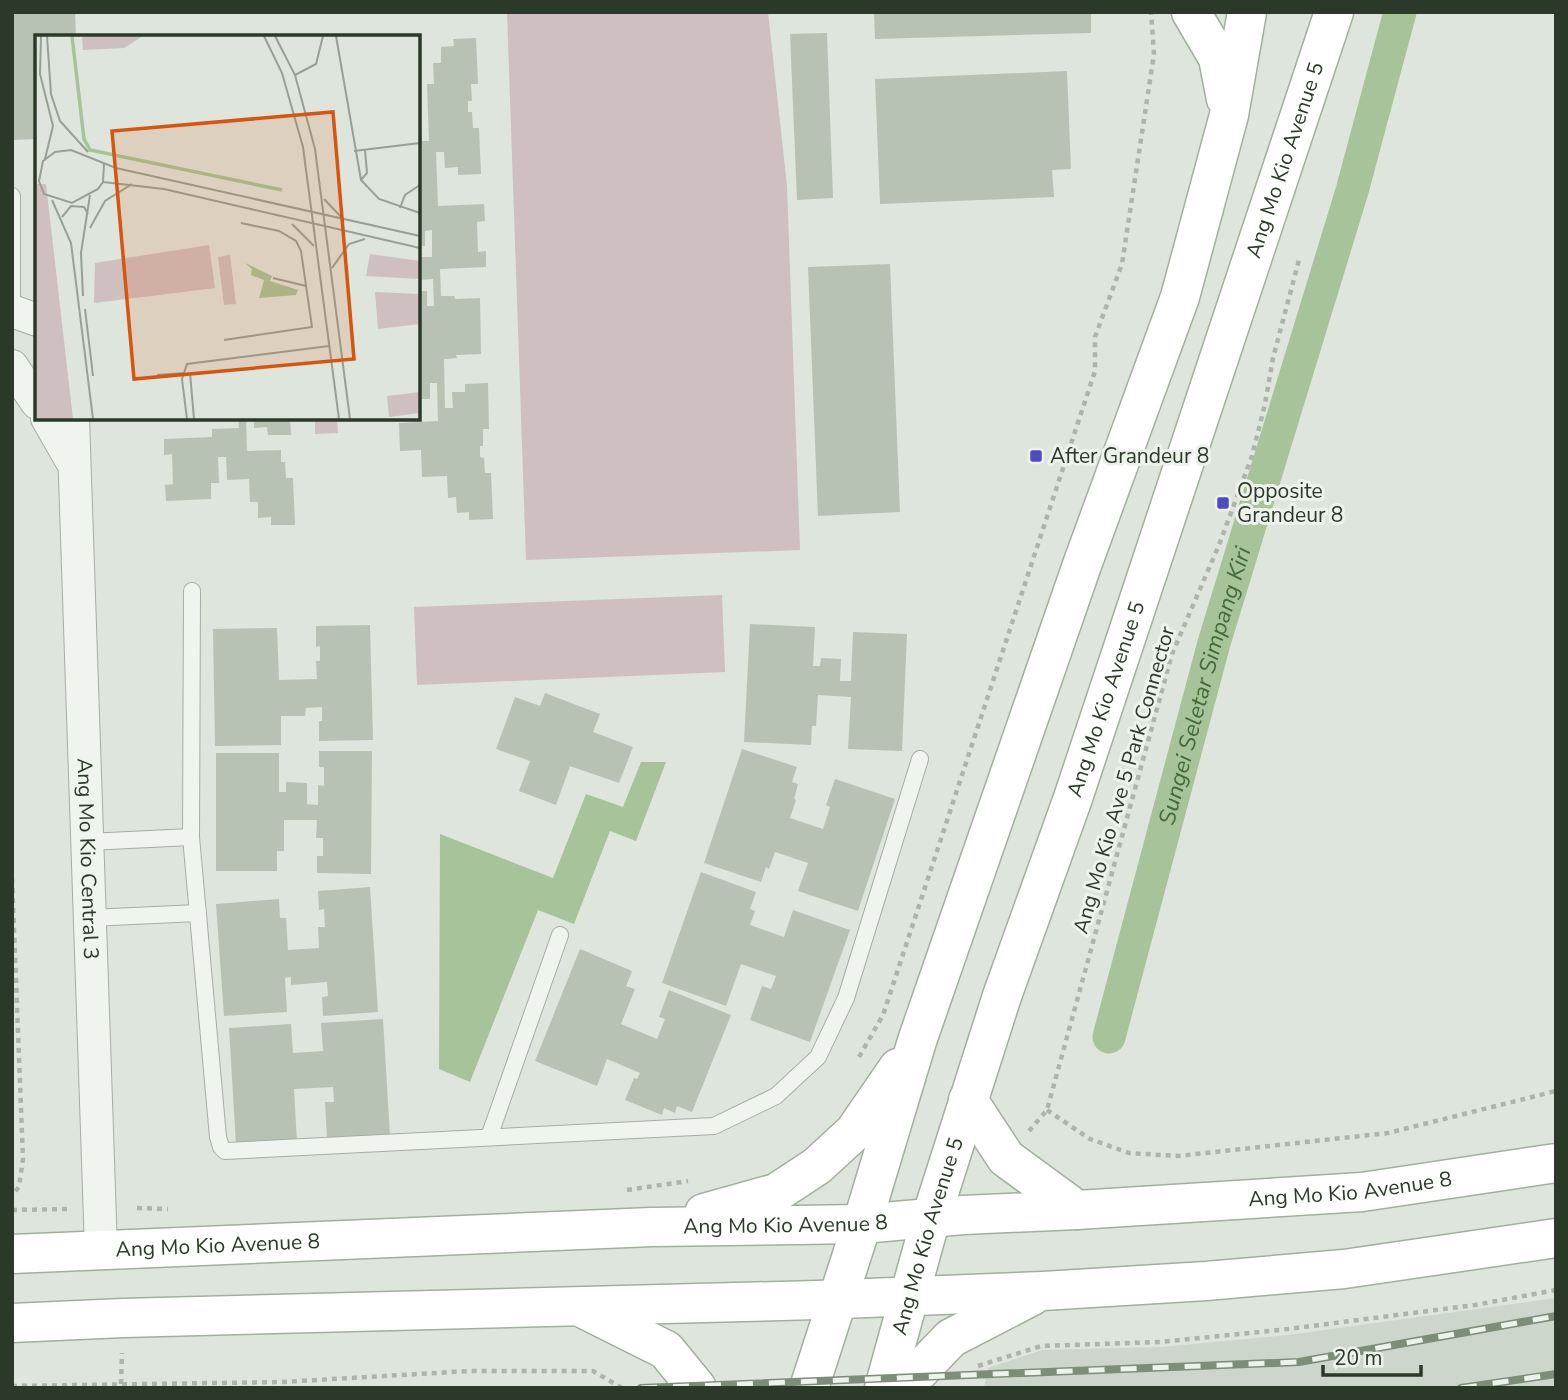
<svg xmlns="http://www.w3.org/2000/svg" width="1568" height="1400" font-family="'Nunito Sans',sans-serif">
  <style>
    .built { fill: #cdd6cb }
    .green { fill: #cfbfc0 }
    .water { fill: #a6c39a }
    .lines { fill: none; stroke-linecap: round; stroke-linejoin: round }
    .canal { stroke: #a6c39a; stroke-width: 33 }
    .building { fill: #b7c2b5 }
    .service-casing { stroke: #a5aea3; stroke-width: 18 }
    .minor-casing { stroke: #a5aea3; stroke-width: 34 }
    .primary-casing { stroke: #a1b09d; stroke-width: 41 }
    .path { stroke: #adb5ab; stroke-width: 4.5; stroke-dasharray: 5 5; stroke-linecap: butt }
    .service { stroke: #f0f4ef; stroke-width: 16 }
    .minor { stroke: #f0f4ef; stroke-width: 32 }
    .primary { stroke: #fff; stroke-width: 38 }
    .rail-casing { stroke: #7c8d78; stroke-width: 8 }
    .rail { stroke: #edf3ec; stroke-width: 5; stroke-dasharray: 16; stroke-linecap: butt }
    .poi-dot { fill: #504bc1; stroke: #edf3ec; stroke-width: 2.5 }
    .labels { text-anchor: middle; dominant-baseline: central; stroke-width: 6; stroke-linejoin: round; paint-order: stroke }
    .street-label { font-size: 21px; fill: #2b3a28; stroke: #edf3ec }
    .poi-label { font-size: 21px; fill: #2b3a28; stroke: #edf3ec; text-anchor: start }
    .water-label { font-size: 23px; font-style: italic; fill: #436b36; stroke: #edf3ec }
    .inset-river { fill: none; stroke: #a6c39a; stroke-width: 3.5 }
    .inset-road { fill: none; stroke: #96a195; stroke-width: 2 }
    .view { fill: #d5560f; fill-opacity: 0.15; stroke: #d5560f; stroke-width: 3.5 }
    .inset-edge { fill: none; stroke: #2b3a28; stroke-width: 3.5 }
  </style>
  <rect width="100%" height="100%" fill="#dee5dd"/>
  <path class="built" d="M1556 1298V1388H984L988 1368 1042 1350 1162 1347 1288 1335Z"/>
  <g class="green">
    <path d="M507 12H768L787 186 800 550 526 560Z"/>
    <path d="M315 418H337L338 433 315 434Z"/>
    <path d="M722 595 725 672 417 685 414 607Z"/>
  </g>
  <path class="water" d="M641 762H666L636 841 610 831 574 924 538 910 470 1082 439 1069 440 834 553 878 586 794 623 807Z"/>
  <g class="lines">
    <path class="canal" id="s1" d="M1109 1037 1214 643 1352 191 1400 12"/>
  </g>
  <g class="building">
    <path d="M12 12H75L76 37H37V139L12 140Z"/>
    <path d="M874 12H1091V33L875 39Z"/>
    <path d="M827 33 833 198 797 200 790 34Z"/>
    <path d="M476 38 478 84H471L472 101H468V112H472L473 128H479L481 174 458 175V167L445 168 444 152H436L438 206 484 204 485 221 477 222 478 252 486 251V267L440 269 441 296H454L455 299 480 298 481 354 456 355 457 358 444 359 445 408H453L452 392H465V384L488 383 489 429H483V446H480V457L484 458 485 473H491L493 519 469 520V512L457 513 456 497 448 498 447 476 422 477 421 450 400 451 399 423 438 421 437 383H430V399H418V291H427V306H434L433 279 418 280V257H432V230L425 231V246H418V126H421L422 141H429L427 84H434L433 63H441V47L454 46 453 39Z"/>
    <path d="M1067 71 1071 169 1052 170 1054 197 880 204 875 79Z"/>
    <path d="M890 264 900 512 818 516 808 267Z"/>
    <path d="M238 418H246L247 451 281 450V462H285L286 478H293L295 525H271V517L258 518V502H250L249 479 227 480 226 457H218L219 483H211V499L166 501 165 485 173 484 172 454 164 455V439L212 437V429L239 428Z"/>
    <path d="M254 418H290L291 435H268L267 427 254 428Z"/>
    <path d="M750 624 815 627 813 666H820L821 658 841 659 840 681H851L853 632 907 634 902 751 848 749 851 697 818 695 816 726H812L811 745 744 742Z"/>
    <path d="M370 625 373 740 319 741V721H322V707L306 708 305 716H281V745L215 746 213 629 277 628 279 680 317 679 316 661H320V646L316 647V626Z"/>
    <path d="M545 693 600 714 593 732 633 747 619 783 570 766 556 805 519 791 530 761 496 749 515 697 540 706Z"/>
    <path d="M742 749 797 767 792 782 798 784 794 799 796 800 790 818 823 829 830 807 826 805 835 779 895 799 858 911 798 891 808 863 775 852 769 869 766 867 761 882 704 863Z"/>
    <path d="M319 751H372L371 874 317 873V856H323V838H316L317 820H284V851H277V871H216V753H279V792H286V782L307 783V804L318 805V785L324 786V767H319Z"/>
    <path d="M701 872 756 892 750 909 755 911 750 925 784 937 793 910 850 930 810 1042 750 1020 762 986 771 989 776 976 741 964 726 1006 662 983Z"/>
    <path d="M370 887 378 1012 323 1016 322 997 328 996 327 982 291 985V977L285 978 287 1012 224 1016 216 904 279 899 280 918H286L288 950 319 948 318 927H325L324 909 319 910 318 891Z"/>
    <path d="M580 949 632 971 626 986 635 989 621 1024 657 1039 665 1019 659 1017 669 990 731 1015 692 1112 677 1106 675 1113 664 1108 662 1115 625 1100 634 1078 637 1079 640 1073 607 1059 597 1086 535 1061Z"/>
    <path d="M383 1019 390 1136 327 1139 325 1102H334L333 1087 294 1089 297 1142 236 1145 229 1028 291 1024 293 1053 323 1051 321 1023Z"/>
  </g>
  <g class="lines">
    <g class="service-casing">
      <g id="service">
        <path d="M12 196V297"/>
        <path d="M192 591 191 837 218 1137 221 1147 225 1151 714 1126 776 1096 818 1057 846 998 920 759"/>
        <path d="M88 842 191 837"/>
        <path d="M90 918 198 913"/>
        <path d="M489 1137 560 935"/>
      </g>
    </g>
    <g class="minor-casing">
      <g id="minor">
        <path d="M12 311 37 320"/>
        <path d="M12 366 37 403"/>
        <path d="M47 418 71 460"/>
        <path id="s2" d="M73 418 101 1250"/>
      </g>
    </g>
    <g class="primary-casing">
      <g id="primary">
        <path d="M1191 12 1218 58 1226 99"/>
        <path d="M968 1100 1006 1158 1077 1210"/>
        <path d="M704 1213 776 1193 817 1166 854 1132 898 1068"/>
        <path id="s3" d="M12 1254 652 1227 862 1224 963 1215 1077 1210 1362 1192 1556 1163"/>
        <path d="M580 1307 666 1350 697 1388"/>
        <path d="M12 1323 123 1318 817 1300 1043 1291 1206 1281 1344 1269 1556 1238"/>
        <path d="M809 1388 862 1224 917 1041 1082 565 1180 297 1229 115 1247 12"/>
        <path id="s4" d="M884 1388 931 1218 1002 996 1073 798 1334 12"/>
        <path d="M903 1388 951 1338 1032 1296"/>
      </g>
    </g>
    <g class="path">
      <path d="M12 878 23 1159 19 1187 12 1195"/>
      <path d="M859 1057 883 1015 1095 371V337L1122 264 1154 54 1151 12"/>
      <path d="M1047 1110 1090 1139 1129 1153 1178 1156 1388 1133 1556 1091"/>
      <path d="M1029 1131 1047 1110 1172 654 1219 545 1252 456 1265 404 1273 358 1299 260"/>
      <path d="M627 1190 688 1181"/>
      <path d="M137 1208 168 1209"/>
      <path d="M12 1210 68 1209"/>
      <path d="M978 1366 1041 1346 1160 1342 1288 1329 1475 1305 1556 1290"/>
      <path d="M121 1384 122 1353"/>
      <path d="M12 1386 282 1382 470 1371H593L622 1388"/>
    </g>
    <use href="#service" class="service"/>
    <use href="#minor" class="minor"/>
    <use href="#primary" class="primary"/>
    <g class="rail-casing">
      <g id="rail">
        <path d="M641 1388 1299 1362 1556 1316"/>
        <path d="M1461 1388 1556 1374"/>
      </g>
    </g>
    <use href="#rail" class="rail"/>
  </g>
  <g class="poi-dot">
    <rect x="1029" y="449" width="14" height="14" rx="3.5"/>
    <rect x="1216" y="496" width="14" height="14" rx="3.5"/>
  </g>
  <g class="labels">
    <g class="street-label">
      <text stroke="none"><textPath href="#s4" startOffset="1292">Ang Mo Kio Avenue 5</textPath></text>
      <text stroke="none"><textPath href="#s4" startOffset="724">Ang Mo Kio Avenue 5</textPath></text>
      <text transform="translate(1124 780) rotate(-74)">Ang Mo Kio Ave 5 Park Connector</text>
      <text stroke="none"><textPath href="#s2" startOffset="441">Ang Mo Kio Central 3</textPath></text>
      <text stroke="none"><textPath href="#s3" startOffset="1340">Ang Mo Kio Avenue 8</textPath></text>
      <text stroke="none"><textPath href="#s3" startOffset="774">Ang Mo Kio Avenue 8</textPath></text>
      <text stroke="none"><textPath href="#s4" startOffset="158">Ang Mo Kio Avenue 5</textPath></text>
      <text stroke="none"><textPath href="#s3" startOffset="206">Ang Mo Kio Avenue 8</textPath></text>
    </g>
    <g class="poi-label">
      <text x="1050" y="456">After Grandeur 8</text>
      <text x="1237" y="491">Opposite<tspan x="1237" dy="24">Grandeur 8</tspan></text>
    </g>
    <g class="water-label">
      <text stroke="none"><textPath href="#s1" startOffset="364">Sungei Seletar Simpang Kiri</textPath></text>
    </g>
  </g>
  <g transform="translate(35 35)">
    <rect width="385" height="385" fill="#dee5dd"/>
    <path d="M47 1H108L89 13 48 15ZM0 149H11L38 384H0ZM174 210 180 253 59 268 60 228ZM335 219 385 226V244L331 241ZM195 220 201 269 189 270 183 222ZM340 257 385 259V289L343 294ZM385 357V378L354 382 352 361Z" fill="#cfbfc0"/>
    <path d="M210 228 237 241 235 246 263 255 261 260 224 263 229 245 216 240 217 234Z" fill="#a6c39a"/>
    <path class="inset-river" d="M37 1 49 104 55 115 247 155"/>
    <path class="inset-road" d="M6 1 5 39 18 91 10 124M12 1 16 59 25 86 53 117M229 1 247 38 268 112 304 384M240 1 260 40 280 114 315 384M301 1 326 145 344 164 385 178M260 40 281 29 288 1M319 116 385 108M69 129 68 147 63 154 37 168 9 159 4 146 8 126 20 117 36 115 81 133 385 201M326 145 332 138 330 115M68 147 129 154 385 213M289 164 309 185M17 165 36 208 58 384M365 173 370 160 385 150M27 182 36 171 49 172 53 179M257 189 279 211M55 193 70 166 97 149M297 233 314 209 330 204M238 243 271 251M48 261 46 218 55 160M50 274 58 341M189 305 277 292 266 216 261 206 244 196 206 188M155 338 159 384M122 340 150 338M152 384 147 344 152 329 294 311"/>
    <path class="view" d="M298 77 319 324 99 344 77 96Z"/>
    <rect width="385" height="385" class="inset-edge"/>
  </g>
  <rect width="1568" height="1400" fill="none" stroke="#2b3a28" stroke-width="28"/>
  <path d="M1323 1365v10h98v-10" fill="none" stroke="#2b3a28" stroke-width="3.5"/>
  <text x="1334" y="1365" font-size="21" fill="#2b3a28" stroke="#edf3ec" stroke-width="5" paint-order="stroke">20 m</text>
</svg>
